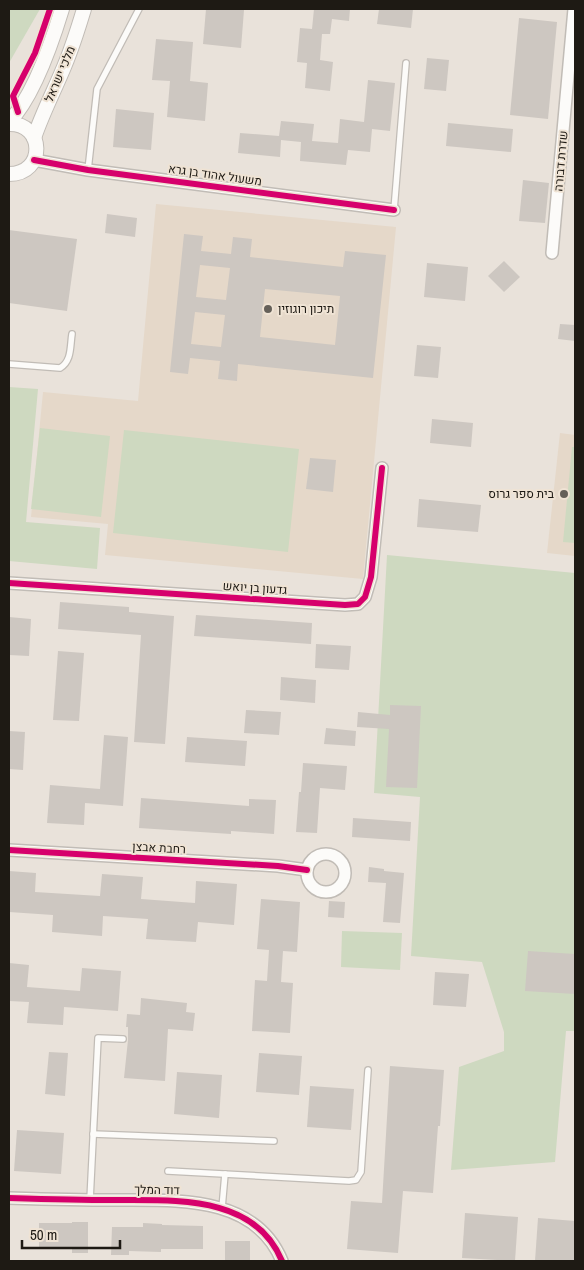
<svg xmlns="http://www.w3.org/2000/svg" width="584" height="1270" font-family="'Archivo Narrow',Heebo,sans-serif">
  <style>
    .built { fill: #e5d8c9 }
    .green { fill: #ced9c0 }
    .building { fill: #cdc7c1; fill-rule: evenodd }
    .lines { fill: none; stroke-linecap: round; stroke-linejoin: round }
    .service-casing { stroke: #c1bcb6; stroke-width: 8 }
    .minor-casing { stroke: #c1bcb6; stroke-width: 14 }
    .tertiary-casing { stroke: #c1bcb6; stroke-width: 16 }
    .service { stroke: #fcfbf9; stroke-width: 5.5 }
    .minor { stroke: #fcfbf9; stroke-width: 11 }
    .tertiary { stroke: #fcfbf9; stroke-width: 14 }
    .cycleway-casing { stroke: #efe3d4; stroke-width: 9 }
    .cycleway { stroke: #d6006c; stroke-width: 6 }
    .poi-dot { fill: #656059; stroke: #efe3d4; stroke-width: 2 }
    .labels { text-anchor: middle; dominant-baseline: central; stroke-width: 4; stroke-linejoin: round; paint-order: stroke }
    .street-label { font-size: 12px; fill: #1e1a14; stroke: #efe3d4 }
    .poi-label { font-size: 12px; fill: #1e1a14; stroke: #efe3d4; text-anchor: start }
  </style>
  <rect width="100%" height="100%" fill="#e9e2da"/>
  <g class="built">
    <path d="M156 204 396 227 363 579 105 555 108 524 31 517 43 392 138 401Z"/>
    <path d="M560 433 575 435V556L547 553Z"/>
  </g>
  <g class="green">
    <path d="M9 9H40L9 63Z"/>
    <path d="M9 387 38 389 26 522 100 528 97 569 9 561Z"/>
    <path d="M40 428 110 436 101 517 31 509Z"/>
    <path d="M124 430 299 449 288 552 113 533Z"/>
    <path d="M572 447H575V543L563 542Z"/>
    <path d="M387 555 575 573V1031H566L555 1162 451 1170 459 1067 504 1051V1032L482 962 411 956 420 797 374 793Z"/>
    <path d="M342 931 402 933 400 970 341 967Z"/>
  </g>
  <g class="building">
    <path d="M206 9 244 10 241 48 203 44Z"/>
    <path d="M314 9H350L349 21 332 19 330 34H322L320 60 333 62 330 91 305 88 307 63 297 62 300 28 312 29Z"/>
    <path d="M379 9H413L411 28 377 24Z"/>
    <path d="M519 18 557 22 548 119 510 115Z"/>
    <path d="M156 39 193 42 190 81 208 83 205 121 167 117 170 81 152 80Z"/>
    <path d="M427 58 449 60 446 91 424 89Z"/>
    <path d="M368 80 395 83 390 131 372 129 370 152 348 150 346 165 300 161 301 142 281 140 280 157 238 153 240 133 279 136 281 121 314 124 312 141 338 143 340 119 364 122Z"/>
    <path d="M116 109 154 113 151 150 113 147Z"/>
    <path d="M448 123 513 129 511 152 446 146Z"/>
    <path d="M523 180 549 183 545 223 519 221Z"/>
    <path d="M107 214 137 218 135 237 105 233Z"/>
    <path d="M9 230 77 239 67 311 9 303Z"/>
    <path d="M184 234 203 236 201 251 231 254 233 237 252 239 250 257 343 267 345 251 386 255 373 378 238 364 237 381 218 379 220 361 190 358 188 374 170 372ZM200 265 230 268 226 300 196 297ZM265 289 340 296 335 345 260 337ZM195 312 225 315 221 347 191 344Z"/>
    <path d="M504 261 520 277 504 292 488 276Z"/>
    <path d="M427 263 468 267 465 301 424 297Z"/>
    <path d="M560 324 575 325V341L558 339Z"/>
    <path d="M417 345 441 347 438 378 414 376Z"/>
    <path d="M432 419 473 423 471 447 430 443Z"/>
    <path d="M310 458 336 460 333 492 306 489Z"/>
    <path d="M419 499 481 505 478 532 417 527Z"/>
    <path d="M60 602 129 607V612L174 616 165 744 134 742 141 635 58 629Z"/>
    <path d="M196 615 312 623 311 644 194 636Z"/>
    <path d="M9 617 31 619 29 656 9 655Z"/>
    <path d="M316 644 351 646 349 670 315 668Z"/>
    <path d="M58 651 84 653 79 721 53 720Z"/>
    <path d="M281 677 316 680 315 703 280 700Z"/>
    <path d="M390 705 421 706 417 788 386 787 389 729 357 727 358 712 390 715Z"/>
    <path d="M246 710 281 712 279 735 244 733Z"/>
    <path d="M326 728 356 731 355 746 324 744Z"/>
    <path d="M9 731 25 732 23 770 9 769Z"/>
    <path d="M104 735 128 737 123 806 85 803 84 825 47 823 50 785 100 789Z"/>
    <path d="M187 737 247 741 245 766 185 762Z"/>
    <path d="M303 763 347 766 345 790 320 788 317 833 296 832 299 792H301Z"/>
    <path d="M141 798 249 806V799L276 800 274 834 231 831V834L139 828Z"/>
    <path d="M353 818 411 822 410 841 352 837Z"/>
    <path d="M369 867 384 869V871L404 873 400 923 383 922 386 883 368 882Z"/>
    <path d="M9 871 36 873 35 892 100 896 102 874 143 877 141 899 195 903 196 881 237 884 234 925 198 922 196 942 146 939 148 919 103 916 102 936 52 932 53 915 9 912Z"/>
    <path d="M261 899 300 902 297 952 283 951 281 982 293 983 290 1033 252 1031 255 980 267 981 269 950 257 949Z"/>
    <path d="M329 901 345 902 344 918 328 917Z"/>
    <path d="M528 951 575 954V994L525 991Z"/>
    <path d="M9 963 29 965 27 987 80 991 82 968 121 971 118 1011 64 1007 63 1025 27 1023 29 1002 9 1001Z"/>
    <path d="M435 972 469 974 466 1007 433 1005Z"/>
    <path d="M141 998 187 1003 186 1012 195 1013 193 1031 168 1029 165 1081 124 1078 128 1040V1027H126L127 1014 140 1015Z"/>
    <path d="M49 1052 68 1053 65 1096 45 1094Z"/>
    <path d="M259 1053 302 1056 299 1095 256 1092Z"/>
    <path d="M390 1066 444 1070 440 1126H438L433 1193 403 1191 398 1253 347 1249 351 1201 382 1203Z"/>
    <path d="M177 1072 222 1075 219 1118 174 1114Z"/>
    <path d="M310 1086 354 1089 351 1130 307 1127Z"/>
    <path d="M17 1130 64 1133 61 1174 14 1171Z"/>
    <path d="M465 1213 518 1217 515 1261 462 1258Z"/>
    <path d="M538 1218 575 1221V1261H535Z"/>
    <path d="M72 1222H88V1253H72V1249H39V1223H72Z"/>
    <path d="M143 1223 162 1224V1225L203 1226V1249H161V1252L129 1251V1255H111L112 1227H143Z"/>
    <rect x="225" y="1241" width="25" height="20"/>
  </g>
  <g class="lines">
    <g class="service-casing">
      <g id="service">
        <path d="M88 170 97 89 139 9"/>
        <path d="M394 210 406 63"/>
        <path d="M9 364 60 368C72 361 70 346 72 334"/>
        <path d="M93 1134 274 1141"/>
        <path d="M168 1171 349 1181 356 1180 361 1172 368 1070"/>
        <path d="M90 1200 98 1038 123 1039"/>
        <path d="M222 1208 225 1174"/>
      </g>
    </g>
    <g class="minor-casing">
      <g id="minor">
        <path d="M34 160 88 170 394 210"/>
        <path d="M552 253 574 9"/>
        <path d="M9 583 345 605 358 604 365 597 371 577 382 468"/>
        <path d="M9 850 278 866 307 870"/>
        <circle cx="326" cy="873" r="19"/>
        <path d="M9 1198C43 1199 77 1200 112 1200 172 1201 254 1193 282 1261"/>
      </g>
    </g>
    <g class="tertiary-casing">
      <g id="tertiary">
        <path d="M9 122C33 97 52 42 62 9"/>
        <path d="M9 124C45 123 46 174 9 174"/>
        <path d="M34 138C42 114 54 91 64 67 72 48 78 29 84 9"/>
      </g>
    </g>
    <use href="#service" class="service"/>
    <use href="#minor" class="minor"/>
    <use href="#tertiary" class="tertiary"/>
    <g class="cycleway-casing">
      <g id="cycleway">
        <path d="M18 112 13 96 35 53 50 9"/>
        <path d="M34 160 88 170 394 210"/>
        <path d="M9 583 345 605 358 604 365 597 371 577 382 468"/>
        <path d="M9 850 278 866 307 870"/>
        <path d="M9 1198C43 1199 77 1200 112 1200 172 1201 254 1193 282 1261"/>
      </g>
    </g>
    <use href="#cycleway" class="cycleway"/>
  </g>
  <g class="poi-dot">
    <circle cx="268" cy="309" r="5"/>
    <circle cx="564" cy="494" r="5"/>
  </g>
  <g class="labels">
    <g class="street-label">
      <text transform="translate(60 74) rotate(-67)">מלכי ישראל</text>
      <text transform="translate(561 161) rotate(-85)">שדרת דבורה</text>
      <text transform="translate(215 175) rotate(8)">משעול אהוד בן גרא</text>
      <text transform="translate(255 588) rotate(4)">גדעון בן יואש</text>
      <text transform="translate(159 848) rotate(3)">רחבת אבצן</text>
      <text transform="translate(157 1190) rotate(1)">דוד המלך</text>
    </g>
    <g class="poi-label">
      <text x="278" y="309">תיכון רוגוזין</text>
      <text x="554" y="494" text-anchor="end">בית ספר גרוס</text>
    </g>
  </g>
  <rect width="584" height="1270" fill="none" stroke="#1e1a14" stroke-width="20"/>
  <path d="M22 1240v8h98v-8" fill="none" stroke="#1e1a14" stroke-width="2.5"/>
  <text x="30" y="1240" font-size="15" fill="#1e1a14" stroke="#efe3d4" stroke-width="4" paint-order="stroke">50 m</text>
</svg>
